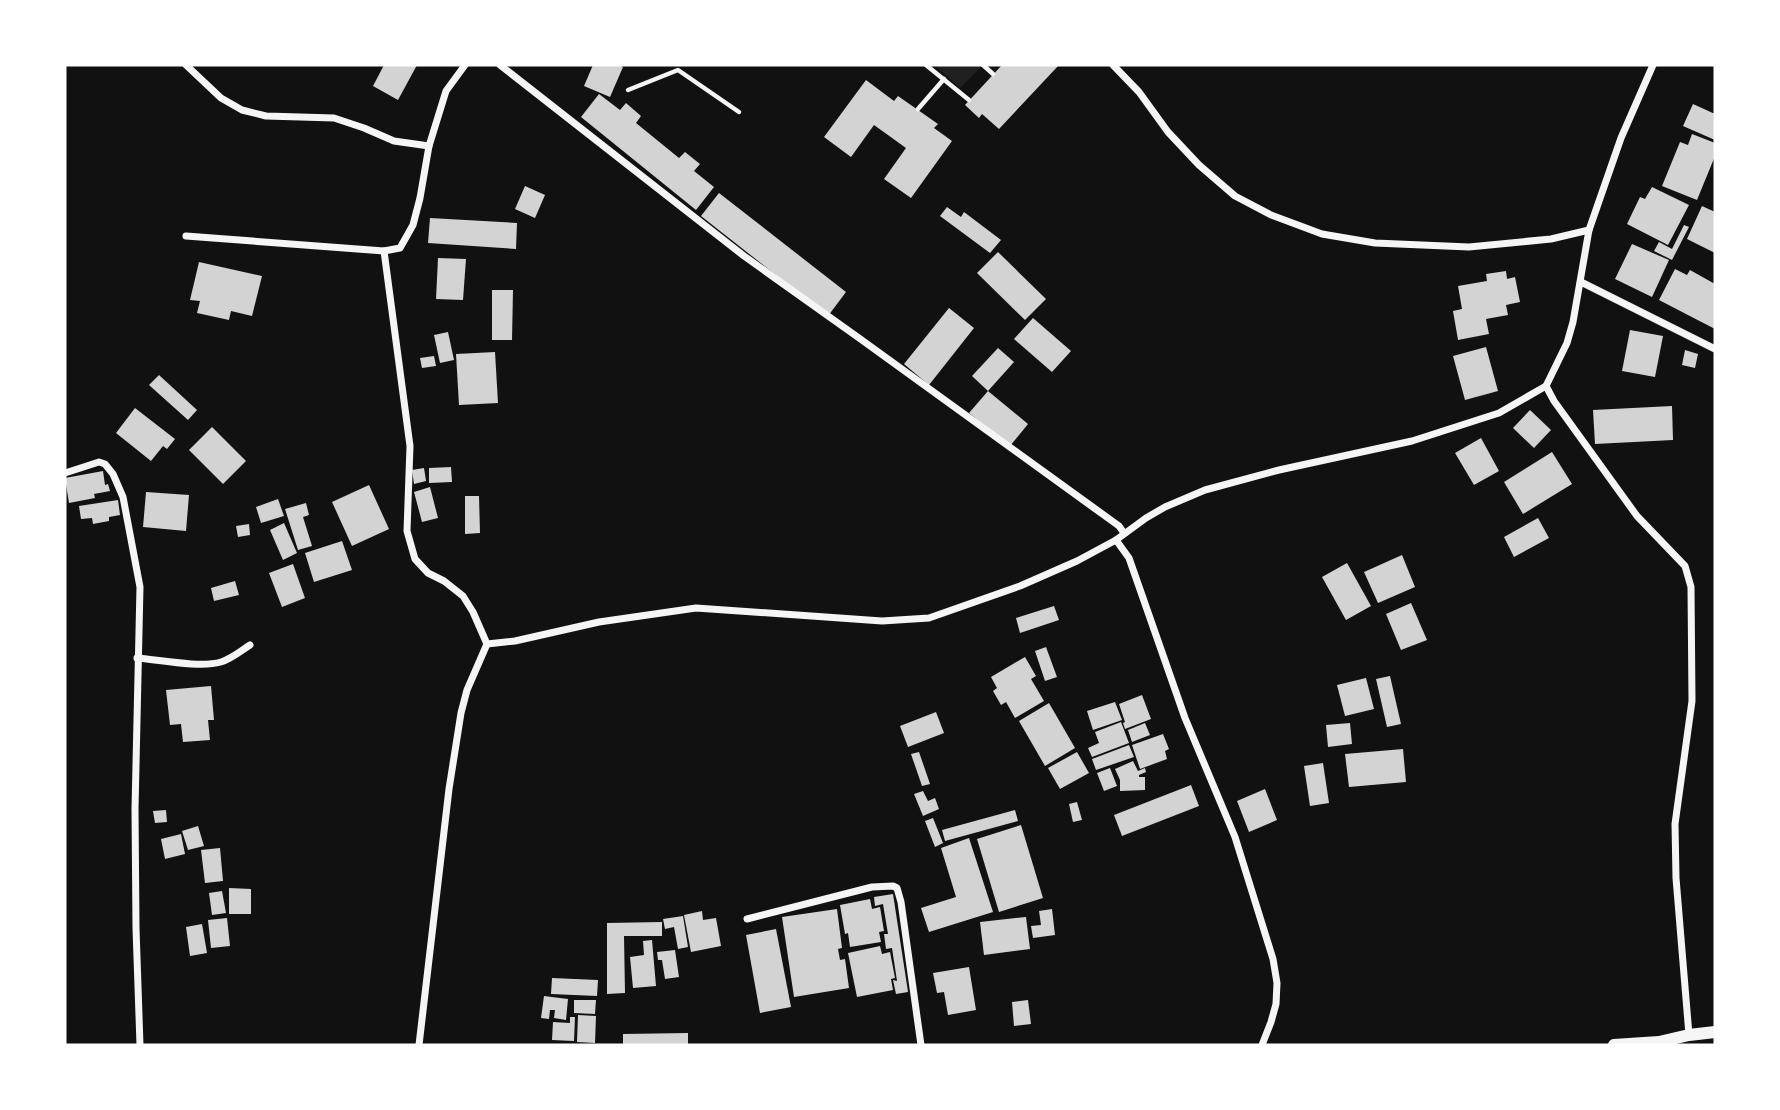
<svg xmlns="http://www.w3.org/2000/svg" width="1780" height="1110" font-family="Montserrat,sans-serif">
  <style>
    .green { fill: #202020 }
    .building { fill: #d3d3d3 }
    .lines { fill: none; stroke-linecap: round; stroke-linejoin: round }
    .path { stroke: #f5f5f5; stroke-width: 4.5 }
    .minor { stroke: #f5f5f5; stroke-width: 7 }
    .tertiary { stroke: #f5f5f5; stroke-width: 12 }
  </style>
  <rect width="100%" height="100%" fill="#111"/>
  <path class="green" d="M935 65H983L960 88Z"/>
  <g class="building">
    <path d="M384 65H417L398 100 373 86Z"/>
    <path d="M593 65H619L623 67 610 97 584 86Z"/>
    <path d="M1002 65H1059L999 129 982 114 979 118 965 105Z"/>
    <path d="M866 80 894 101 898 96 938 124 934 128 952 141 911 198 884 179 906 148 874 125 851 157 824 137Z"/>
    <path d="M599 94 620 110 626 103 641 116 636 123 679 158 685 152 700 164 694 171 714 187 696 210 581 117Z"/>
    <path d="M1693 104 1715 114V140L1683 126Z"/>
    <path d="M1692 134 1715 143V156L1697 200 1662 186 1680 142 1688 145Z"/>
    <path d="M525 186 545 195 535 218 515 209Z"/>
    <path d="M1652 187 1689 205 1668 245 1627 224 1640 197 1645 199Z"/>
    <path d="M719 193 846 292 828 316 701 216Z"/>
    <path d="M1702 206 1715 212V253L1687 239Z"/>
    <path d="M947 207 961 217 964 212 1001 240 990 253 940 216Z"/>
    <path d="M430 218 517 223 516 249 428 243Z"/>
    <path d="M1684 225 1689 227 1672 260 1654 251 1659 242 1672 249Z"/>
    <path d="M1632 244 1669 260 1652 297 1615 279Z"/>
    <path d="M998 252 1046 299 1025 320 977 273Z"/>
    <path d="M438 258 466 259 463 300 436 299Z"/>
    <path d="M199 262 262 276 252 316 231 311 229 320 197 313 200 301 190 300Z"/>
    <path d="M1675 269 1687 275 1690 270 1715 284V329L1659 300Z"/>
    <path d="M1506 271 1507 279 1515 277 1520 302 1506 305 1508 315 1486 319 1489 334 1458 340 1453 311 1462 309 1458 286 1487 281 1486 274Z"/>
    <path d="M492 290H513L512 340H492Z"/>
    <path d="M949 308 974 328 929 385 904 364Z"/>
    <path d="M1033 318 1071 351 1052 372 1014 339Z"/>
    <path d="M1630 330 1663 336 1655 377 1622 371Z"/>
    <path d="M448 332 454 360 440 363 434 335Z"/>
    <path d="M1486 347 1498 391 1465 400 1453 356Z"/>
    <path d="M998 348 1014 362 988 391 972 376Z"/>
    <path d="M1685 350 1698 354 1695 368 1682 365Z"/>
    <path d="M495 352 498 403 459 405 456 354Z"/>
    <path d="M434 356 436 366 422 368 420 358Z"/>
    <path d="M159 375 197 410 188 420 149 385Z"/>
    <path d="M988 391 1028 424 1010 446 969 413Z"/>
    <path d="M1672 406 1673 440 1595 444 1593 410Z"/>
    <path d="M135 408 175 439 167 449 163 446 151 461 116 433Z"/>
    <path d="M1530 410 1551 430 1534 448 1513 428Z"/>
    <path d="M212 427 246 461 223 484 189 450Z"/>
    <path d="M1481 438 1499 471 1474 485 1455 453Z"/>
    <path d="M1552 452 1572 484 1523 514 1504 482Z"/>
    <path d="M451 467 452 482 429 483V468Z"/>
    <path d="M424 468 426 481 414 484 412 470Z"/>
    <path d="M103 471 105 485 108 484 110 491 94 494 95 498 69 503 65 478Z"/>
    <path d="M369 485 389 529 352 546 332 502Z"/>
    <path d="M430 487 438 518 422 522 414 492Z"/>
    <path d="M146 492 189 495 186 531 143 527Z"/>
    <path d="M465 496H479L480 533 465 534Z"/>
    <path d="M278 499 284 516 261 523 256 507Z"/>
    <path d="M118 500 120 515 109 517V521L93 524 92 518 81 519 79 506Z"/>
    <path d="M306 503 309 515 303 517 312 546 298 550 285 509Z"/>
    <path d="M1538 518 1549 538 1514 557 1504 537Z"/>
    <path d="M284 523 297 553 283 560 270 530Z"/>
    <path d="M249 524 250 535 238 537 236 526Z"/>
    <path d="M342 541 352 570 314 582 305 553Z"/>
    <path d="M1402 555 1415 587 1378 603 1364 572Z"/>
    <path d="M1347 563 1371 606 1346 620 1322 577Z"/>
    <path d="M293 564 305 598 282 607 269 573Z"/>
    <path d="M235 581 239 595 214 601 211 588Z"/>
    <path d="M1411 603 1427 640 1401 650 1386 614Z"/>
    <path d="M1054 606 1059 620 1020 633 1016 618Z"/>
    <path d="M1046 647 1057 677 1045 681 1035 651Z"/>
    <path d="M1025 657 1036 676 1031 679 1044 701 1015 718 1006 702 1001 705 993 691 997 688 991 677Z"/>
    <path d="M1390 676 1401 724 1387 727 1376 679Z"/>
    <path d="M1366 678 1374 709 1345 716 1337 685Z"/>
    <path d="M211 686 214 720H208L210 740 183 742 181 724 170 725 166 690Z"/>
    <path d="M1142 695 1151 719 1125 729 1123 723 1125 722 1119 704Z"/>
    <path d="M1115 702 1122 720 1093 730 1087 711Z"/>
    <path d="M1049 703 1075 748 1045 766 1019 721Z"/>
    <path d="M936 712 944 733 908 747 900 726Z"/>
    <path d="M1121 722 1129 743 1092 757 1088 748 1099 743 1095 732Z"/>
    <path d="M1145 723 1150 735 1132 742 1128 730Z"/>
    <path d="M1350 723 1352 744 1328 747 1326 725Z"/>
    <path d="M1163 734 1169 749 1165 751 1167 759 1140 769 1132 745Z"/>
    <path d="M1129 745 1134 757 1096 770 1092 759Z"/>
    <path d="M1403 749 1406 782 1349 787 1345 754Z"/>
    <path d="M919 752 930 784 922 786 911 754Z"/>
    <path d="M1077 752 1089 773 1060 789 1048 768Z"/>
    <path d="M1133 761 1138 771 1145 768 1146 772 1139 775V777H1145V790L1120 791V780L1115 769Z"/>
    <path d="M1323 763 1329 803 1310 806 1304 766Z"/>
    <path d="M1110 768 1117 786 1104 791 1097 773Z"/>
    <path d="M1191 785 1199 806 1122 836 1114 815Z"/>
    <path d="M1265 789 1277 820 1249 832 1237 801Z"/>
    <path d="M923 791 928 801 935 798 939 809 923 816 914 794Z"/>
    <path d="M1077 802 1082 820 1073 822 1069 804Z"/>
    <path d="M166 810 167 822 155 823 153 811Z"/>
    <path d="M1015 810 1018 821 945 841 942 830Z"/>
    <path d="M933 818 943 843 935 847 925 821Z"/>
    <path d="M1021 825 1043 898 999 912 977 839Z"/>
    <path d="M198 826 204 846 188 850 182 831Z"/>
    <path d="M181 834 185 854 165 859 161 839Z"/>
    <path d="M969 838 993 912 929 932 921 908 956 897 941 848Z"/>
    <path d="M220 848 223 881 205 883 201 850Z"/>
    <path d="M229 888 251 889V914H229Z"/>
    <path d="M222 891 226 913 212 915 209 893Z"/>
    <path d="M893 894 908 992 896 994 893 980 897 981 892 948 886 949 884 934H888L883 904 875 906 874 897Z"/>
    <path d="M870 899 872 909 880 907 884 931 879 932 881 942 850 947 848 933 845 934 840 905Z"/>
    <path d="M837 909 842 948 838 949 840 960 845 959 849 988 794 997 782 917Z"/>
    <path d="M1052 909 1055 935 1033 938 1031 926 1041 925 1039 911Z"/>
    <path d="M702 911 703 920 716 918 721 946 691 952 684 915Z"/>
    <path d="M683 916 688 947 678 949 674 927 665 929 663 919Z"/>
    <path d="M1026 917 1030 949 984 955 980 922Z"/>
    <path d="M227 918 230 946 211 948 208 920Z"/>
    <path d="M662 922V936H624L625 993 607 994V923Z"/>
    <path d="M202 924 207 953 190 956 186 927Z"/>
    <path d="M776 929 791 1007 760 1013 746 935Z"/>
    <path d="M652 940 656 986 633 988 630 957 644 955 643 941Z"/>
    <path d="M880 946 882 954 890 952 895 978 891 979 893 990 857 997 848 953Z"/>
    <path d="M675 950 679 977 665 979 662 960H658L657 952Z"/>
    <path d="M969 967 976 1010 948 1015 944 992 937 993 933 973Z"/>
    <path d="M552 978 598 980 597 996 551 994Z"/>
    <path d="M544 996 568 999 566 1020 554 1018 555 1010H550L549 1019 541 1018Z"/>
    <path d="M574 1000H596L595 1014 574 1013Z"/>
    <path d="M1028 1000 1031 1024 1014 1026 1012 1002Z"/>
    <path d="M578 1015 596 1016 595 1043 577 1042Z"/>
    <path d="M570 1017H575L574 1041 552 1040 553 1022 570 1023Z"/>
    <path d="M688 1033V1045H623V1034Z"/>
  </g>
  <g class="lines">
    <g class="path">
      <path d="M926 65 969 100"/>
      <path d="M983 65 993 74"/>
      <path d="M628 90 678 70 739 112"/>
      <path d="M918 109 944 79"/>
    </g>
    <g class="minor">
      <path d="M186 65 221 98 242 110 266 116 334 118 364 128 394 141 429 146"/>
      <path d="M500 65 744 256 859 338 1119 526 1124 533"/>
      <path d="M1113 65 1139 92 1168 132 1199 165 1235 196 1271 215 1322 234 1375 243 1469 247 1551 239 1589 230"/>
      <path d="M1653 65 1621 138 1589 230 1573 322 1567 343 1546 386 1554 401 1637 516 1685 566 1691 587 1692 701 1675 824 1676 878 1689 1035"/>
      <path d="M186 236 384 251"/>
      <path d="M1581 282 1715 349"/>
      <path d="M65 473 99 462 105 464 113 474 123 497 140 587 135 809 136 928 140 1045"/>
      <path d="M1116 540 1129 558 1185 718 1235 837 1273 959 1277 983 1276 1004 1271 1022 1262 1045"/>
      <path d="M487 644 515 641 599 622 696 608 882 621 929 618 1020 586 1077 561 1116 540 1146 518 1165 507 1205 490 1279 470 1412 441 1499 413 1546 386"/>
      <path d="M137 658C160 660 200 668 221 662 231 659 241 651 250 645"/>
      <path d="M747 919 872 887 893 886 897 888 901 902 921 1045"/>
      <path d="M419 1045 449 789 461 713 467 690 487 644 473 612 463 596 444 581 428 573 415 559 407 531 410 446 384 251 400 248 413 225 420 198 429 146 446 91 465 65"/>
    </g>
    <path class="tertiary" d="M1614 1045 1659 1042 1689 1035 1715 1032"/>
  </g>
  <rect width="1780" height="1110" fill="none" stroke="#ffffff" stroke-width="133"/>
</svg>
